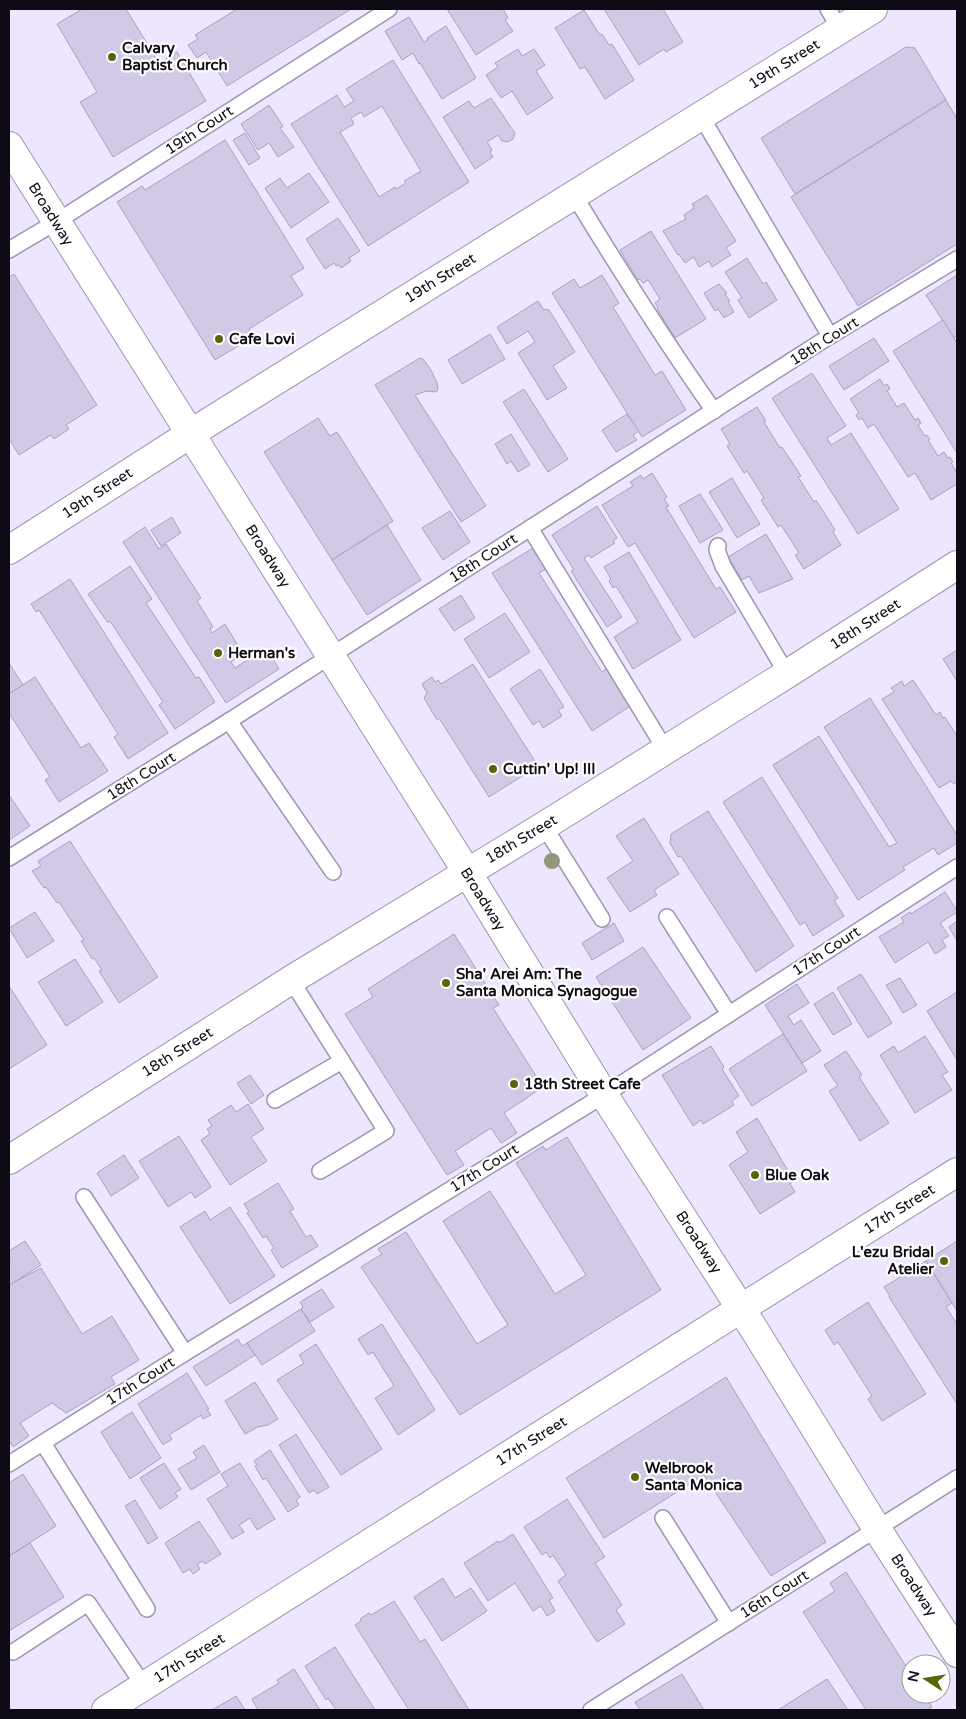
<svg xmlns="http://www.w3.org/2000/svg" width="966" height="1719" font-family="'Varela Round',sans-serif">
  <style>
    .building { fill: #d1c9e6; stroke: #aaa2be; fill-rule: evenodd }
    .lines { fill: none; stroke-linecap: round; stroke-linejoin: round }
    .service-casing { stroke: #9d95b1; stroke-width: 18 }
    .minor-casing { stroke: #9d95b1; stroke-width: 30 }
    .tertiary-casing { stroke: #9d95b1; stroke-width: 30 }
    .service { stroke: #fff; stroke-width: 15 }
    .minor { stroke: #fff; stroke-width: 28 }
    .tertiary { stroke: #fff; stroke-width: 28 }
    .tree { fill: #93977c }
    .poi-dot { fill: #57660d; stroke: #fff; stroke-width: 2 }
    .labels { text-anchor: middle; dominant-baseline: central; stroke-width: 4.5; stroke-linejoin: round; paint-order: stroke }
    .poi-label { font-size: 15px; font-weight: bold; fill: #0e0b15; stroke: #fff; text-anchor: start }
    .street-label { font-size: 15px; fill: #0e0b15; stroke: #fff }
  </style>
  <rect width="100%" height="100%" fill="#ede6fe"/>
  <g class="building">
    <path d="M82 9H126L159 63 177 52 206 101 113 157 80 102 97 92 57 24Z"/>
    <path d="M237 9H351L227 86 206 52 197 58 188 45 198 39 195 35Z"/>
    <path d="M447 9H503L508 18 505 20 513 31 476 55Z"/>
    <path d="M604 9H663L683 42 666 52 664 49 639 65Z"/>
    <path d="M584 10 600 35 602 34 609 45 612 44 634 80 605 99 585 67 580 69 555 28Z"/>
    <path d="M409 17 424 42 428 40 427 38 446 26 476 78 442 99 420 63 419 64 413 53 402 60 385 31Z"/>
    <path d="M906 47 915 48 946 100 795 194 761 138Z"/>
    <path d="M518 49 522 56 534 49 545 65 536 71 553 98 527 115 512 91 501 98 486 75 498 67 495 63Z"/>
    <path d="M393 60 469 182 368 246 291 124 337 95 344 107 354 101 346 89ZM382 106 421 171 404 181 406 183 396 189 395 187 379 197 340 132 354 124 351 118 361 112 364 117Z"/>
    <path d="M491 98 515 133 513 139 508 142 502 141 498 135 487 142 492 150 490 152 493 157 475 169 443 117 469 101 474 108Z"/>
    <path d="M946 100 957 119V244L858 306 791 197Z"/>
    <path d="M269 105 283 126 280 128 294 147 278 157 269 143 258 150 241 124Z"/>
    <path d="M245 133 260 158 249 165 233 140Z"/>
    <path d="M225 140 304 268 291 276 303 295 249 329 253 337 215 360 117 202 142 186 145 190Z"/>
    <path d="M309 173 329 202 291 228 265 188 280 178 287 188Z"/>
    <path d="M707 195 736 241 726 248 731 255 712 267 709 261 699 267 694 257 685 263 679 254 678 255 663 231 686 219 684 215 694 208 692 204Z"/>
    <path d="M338 218 360 251 349 258 351 261 341 268 339 265 336 266 334 263 325 269 306 239Z"/>
    <path d="M651 231 706 319 675 338 657 309 658 308 655 303 660 299 648 280 643 283 640 279 638 280 620 250Z"/>
    <path d="M747 258 763 284 766 282 777 300 749 318 738 300 742 298 725 272Z"/>
    <path d="M14 274 97 405 66 425 69 429 54 439 51 435 19 455 9 439V277Z"/>
    <path d="M602 275 619 303 613 307 655 375 662 371 686 410 642 437 552 293 574 279 580 288Z"/>
    <path d="M957 275V335L954 338 926 295Z"/>
    <path d="M719 284 727 293 725 294 730 301 728 302 734 312 724 318 718 309 715 311 704 293Z"/>
    <path d="M538 301 543 309 549 310 575 352 553 366 567 388 547 400 518 353 535 342 528 331 507 344 497 327Z"/>
    <path d="M943 320 957 343V453L893 351Z"/>
    <path d="M490 334 505 359 462 384 448 360Z"/>
    <path d="M874 338 889 361 844 390 829 366Z"/>
    <path d="M420 358 423 359 431 370 437 383 438 390 436 392 427 391 415 395 486 506 461 522 375 385Z"/>
    <path d="M812 373 846 426 827 438 831 445 851 433 899 509 858 534 772 398Z"/>
    <path d="M880 379 884 386 887 384 890 389 887 391 897 407 904 403 915 420 918 418 921 423 918 425 925 436 927 435 930 439 928 440 938 456 944 452 948 458 950 457 953 462 951 463 957 473V484L931 500 915 473 908 477 874 424 868 428 862 418 859 420 856 415 859 413 850 399Z"/>
    <path d="M524 389 568 459 548 472 503 402Z"/>
    <path d="M757 407 766 421 764 422 780 448 782 447 801 476 798 477 814 502 816 500 835 530 833 532 841 545 804 569 795 555 799 553 781 525 778 527 761 500 764 498 747 471 744 473 727 446 730 444 721 429Z"/>
    <path d="M627 414 639 431 633 435 637 440 616 452 602 430Z"/>
    <path d="M318 418 330 436 337 432 393 521 332 560 264 452Z"/>
    <path d="M511 434 530 465 518 472 511 461 507 464 495 444Z"/>
    <path d="M652 473 667 497 664 499 669 506 666 507 716 589 720 587 736 612 694 638 635 543 628 547 602 505 633 486 630 482 641 475 643 479Z"/>
    <path d="M732 478 760 524 737 538 709 492Z"/>
    <path d="M700 494 723 530 700 543 679 506Z"/>
    <path d="M597 506 617 538 613 541 615 543 591 558 589 555 584 558 622 617 607 627 571 571 574 570 552 535Z"/>
    <path d="M450 511 470 542 443 560 422 528Z"/>
    <path d="M172 517 181 533 161 546 151 530Z"/>
    <path d="M387 525 421 580 367 615 332 560Z"/>
    <path d="M145 527 159 549 166 544 201 598 197 601 213 627 210 629 212 633 225 624 243 654 231 662 235 668 261 651 269 653 279 669 226 703 123 542Z"/>
    <path d="M766 534 793 579 759 593 749 576 742 580 728 557Z"/>
    <path d="M533 548 546 569 539 573 602 672 608 668 632 705 592 731 492 573Z"/>
    <path d="M629 552 681 640 633 669 614 637 638 622 616 586 613 588 609 581 611 579 604 567Z"/>
    <path d="M130 566 152 599 146 603 196 678 199 677 215 702 175 729 159 705 163 702 110 621 108 623 88 594Z"/>
    <path d="M70 579 168 733 128 759 114 737 118 734 39 610 36 612 31 604Z"/>
    <path d="M461 595 475 618 454 631 439 609Z"/>
    <path d="M505 613 530 652 489 678 464 639Z"/>
    <path d="M957 650V681L943 659Z"/>
    <path d="M9 663 23 685 9 694Z"/>
    <path d="M473 664 538 766 489 797 439 718 437 720 424 698 427 693 422 684 432 677 435 682 438 680 441 684Z"/>
    <path d="M540 669 564 707 558 710 562 716 543 728 539 721 533 725 510 689Z"/>
    <path d="M35 677 81 748 89 743 108 771 59 802 45 780 50 777 9 713V694Z"/>
    <path d="M913 680 936 715 940 712 943 718 945 717 957 736V781L954 784 951 781 939 788 882 699 894 692 891 688 902 681 904 686Z"/>
    <path d="M870 698 957 835V843L938 855 934 848 903 867 905 870 858 900 773 765 819 736 889 847 897 843 824 727Z"/>
    <path d="M762 777 838 898 834 900 844 916 813 936 805 922 800 925 723 802Z"/>
    <path d="M9 795 30 826 9 840Z"/>
    <path d="M708 811 794 946 756 972 681 856 678 857 670 843 671 834Z"/>
    <path d="M644 818 679 874 654 890 657 895 630 912 607 878 633 861 616 836Z"/>
    <path d="M70 841 158 977 119 1003 99 971 102 970 94 958 92 959 81 941 84 940 59 902 57 903 46 887 44 888 32 871 41 866 38 861Z"/>
    <path d="M945 892 957 911V912L940 923 949 936 942 940 946 947 935 954 928 942 895 963 879 937 904 922 901 918 910 912 911 914Z"/>
    <path d="M35 912 54 941 27 958 9 928Z"/>
    <path d="M957 921V941L949 927Z"/>
    <path d="M614 923 624 941 592 960 582 943Z"/>
    <path d="M454 934 499 1005 493 1008 543 1087 504 1113 517 1133 501 1143 491 1128 455 1151 464 1165 447 1175 345 1014 373 997 368 989Z"/>
    <path d="M643 947 691 1018 643 1050 596 977Z"/>
    <path d="M75 959 103 1002 66 1026 38 982Z"/>
    <path d="M861 974 892 1023 868 1038 837 988Z"/>
    <path d="M900 978 917 1005 903 1013 886 985Z"/>
    <path d="M797 984 809 1003 788 1016 794 1025 801 1020 821 1051 802 1063 765 1005Z"/>
    <path d="M9 986 47 1045 9 1069Z"/>
    <path d="M833 992 852 1024 833 1035 814 1004Z"/>
    <path d="M957 992V1060L927 1011Z"/>
    <path d="M783 1034 807 1071 752 1106 729 1069Z"/>
    <path d="M925 1036 948 1072 942 1075 952 1090 915 1113 880 1055 894 1046 898 1053Z"/>
    <path d="M711 1046 724 1067 722 1069 739 1096 732 1101 734 1105 703 1124 701 1120 693 1126 662 1075Z"/>
    <path d="M846 1051 862 1075 859 1077 889 1123 860 1141 829 1091 838 1086 824 1065Z"/>
    <path d="M250 1075 264 1095 251 1104 237 1083Z"/>
    <path d="M248 1104 264 1129 251 1137 267 1161 230 1185 201 1140 210 1134 207 1129 212 1126 208 1120 231 1105 236 1112Z"/>
    <path d="M757 1118 794 1181 790 1184 795 1192 760 1214 729 1165 748 1152 736 1132Z"/>
    <path d="M179 1136 211 1187 195 1198 191 1192 168 1207 139 1161Z"/>
    <path d="M567 1137 661 1290 460 1415 361 1267 382 1254 378 1249 406 1232 477 1344 508 1325 443 1221 490 1191 555 1294 586 1275 516 1163 543 1146 546 1150Z"/>
    <path d="M124 1155 139 1178 111 1196 97 1173Z"/>
    <path d="M278 1183 294 1209 290 1211 306 1237 311 1235 318 1246 282 1268 271 1250 274 1248 266 1236 263 1238 247 1213 249 1212 244 1204Z"/>
    <path d="M230 1207 275 1276 230 1304 180 1227 205 1211 210 1220Z"/>
    <path d="M25 1241 41 1265 10 1285 9 1283V1263L10 1262 9 1251Z"/>
    <path d="M957 1241V1311L926 1261Z"/>
    <path d="M926 1261 952 1303 946 1307 957 1324V1404L889 1297 890 1296 884 1287Z"/>
    <path d="M41 1268 82 1334 112 1316 139 1360 111 1377 115 1384 66 1413 52 1403 20 1423 29 1436 13 1447 9 1440V1285Z"/>
    <path d="M322 1289 334 1307 310 1322 301 1309 303 1307 300 1302Z"/>
    <path d="M868 1302 926 1394 882 1421 868 1399 872 1396 838 1342 834 1345 825 1330Z"/>
    <path d="M301 1309 315 1331 262 1365 247 1343Z"/>
    <path d="M382 1324 435 1410 398 1435 375 1398 394 1386 373 1352 368 1355 358 1339Z"/>
    <path d="M238 1339 242 1346 247 1343 255 1355 206 1386 193 1367Z"/>
    <path d="M316 1344 382 1449 341 1475 277 1380 304 1363 299 1355Z"/>
    <path d="M187 1373 209 1409 207 1410 211 1415 203 1419 201 1415 169 1435 172 1439 163 1445 138 1404Z"/>
    <path d="M726 1377 826 1542 771 1576 704 1475 604 1538 566 1478Z"/>
    <path d="M255 1382 278 1419 268 1425 258 1427 245 1434 225 1401Z"/>
    <path d="M132 1412 161 1458 130 1479 101 1432Z"/>
    <path d="M296 1434 329 1487 317 1494 314 1490 309 1493 279 1445Z"/>
    <path d="M204 1445 220 1472 191 1490 178 1469 197 1458 193 1452Z"/>
    <path d="M270 1450 300 1497 296 1500 299 1505 288 1512 266 1478 263 1480 255 1466 257 1465 254 1461Z"/>
    <path d="M164 1463 181 1489 175 1493 178 1497 160 1509 140 1478Z"/>
    <path d="M240 1463 275 1519 257 1530 250 1518 239 1525 244 1532 232 1539 207 1499 228 1486 221 1474Z"/>
    <path d="M23 1474 56 1526 9 1556V1483Z"/>
    <path d="M567 1499 605 1557 595 1563 622 1605 616 1610 625 1624 597 1642 558 1581 566 1575 553 1555 550 1558 546 1552 542 1555 524 1527Z"/>
    <path d="M135 1500 158 1538 148 1544 125 1506Z"/>
    <path d="M199 1521 221 1554 205 1564 203 1561 197 1564 200 1569 193 1574 190 1569 183 1573 165 1543Z"/>
    <path d="M513 1534 553 1598 549 1600 555 1611 547 1616 541 1606 533 1611 515 1583 488 1601 464 1563 498 1541 499 1543Z"/>
    <path d="M30 1543 64 1597 9 1631V1556Z"/>
    <path d="M846 1572 911 1674V1694H924L932 1707 926 1710H866L803 1612 835 1591 830 1583Z"/>
    <path d="M443 1578 455 1598 471 1588 487 1611 442 1641 414 1597Z"/>
    <path d="M394 1601 420 1642 425 1639 469 1710H409L355 1625 361 1621 360 1619 369 1613 371 1615Z"/>
    <path d="M335 1647 375 1710H336L328 1698 326 1700 305 1666Z"/>
    <path d="M294 1669 320 1710H258L252 1699 279 1683 277 1680Z"/>
    <path d="M682 1674 704 1710H640L635 1702Z"/>
    <path d="M827 1679 848 1710H778Z"/>
    <path d="M236 1696 245 1710H212Z"/>
  </g>
  <g class="lines">
    <g class="service-casing">
      <g id="service">
        <path d="M828 9 840 29"/>
        <path d="M701 116 830 336"/>
        <path d="M574 195C619 269 664 340 714 411"/>
        <path d="M9 250 56 222 389 9"/>
        <path d="M530 528 665 749"/>
        <path d="M718 546 717 550 723 566 787 674"/>
        <path d="M229 721 333 872"/>
        <path d="M544 826 602 919"/>
        <path d="M9 858 229 721 830 336 957 259"/>
        <path d="M667 917 729 1014"/>
        <path d="M291 980 386 1131 320 1171"/>
        <path d="M275 1100 342 1061"/>
        <path d="M84 1197 185 1353"/>
        <path d="M43 1443 147 1609"/>
        <path d="M9 1464 185 1353 604 1095 957 867"/>
        <path d="M663 1518 729 1623"/>
        <path d="M13 1652 88 1603 144 1686"/>
        <path d="M591 1710 957 1478"/>
      </g>
    </g>
    <g class="minor-casing">
      <g id="minor">
        <path d="M9 550 209 422 873 9"/>
        <path d="M9 1160 291 980 544 826 787 674 957 565"/>
      </g>
    </g>
    <g class="tertiary-casing">
      <g id="tertiary">
        <path d="M9 146 467 872 604 1095 757 1334 877 1529 957 1653"/>
        <path d="M106 1710 957 1172"/>
      </g>
    </g>
    <use href="#service" class="service"/>
    <use href="#minor" class="minor"/>
    <use href="#tertiary" class="tertiary"/>
  </g>
  <circle class="tree" cx="552" cy="861" r="8"/>
  <g class="poi-dot">
    <circle cx="112" cy="57" r="5"/>
    <circle cx="219" cy="339" r="5"/>
    <circle cx="218" cy="653" r="5"/>
    <circle cx="493" cy="769" r="5"/>
    <circle cx="446" cy="983" r="5"/>
    <circle cx="514" cy="1084" r="5"/>
    <circle cx="755" cy="1175" r="5"/>
    <circle cx="944" cy="1261" r="5"/>
    <circle cx="635" cy="1477" r="5"/>
  </g>
  <g class="labels">
    <g class="poi-label">
      <text x="122" y="48">Calvary<tspan x="122" dy="17">Baptist Church</tspan></text>
      <text x="229" y="339">Cafe Lovi</text>
      <text x="228" y="653">Herman's</text>
      <text x="503" y="769">Cuttin' Up! III</text>
      <text x="456" y="974">Sha' Arei Am: The<tspan x="456" dy="17">Santa Monica Synagogue</tspan></text>
      <text x="524" y="1084">18th Street Cafe</text>
      <text x="765" y="1175">Blue Oak</text>
      <text x="934" y="1252" text-anchor="end">L'ezu Bridal<tspan x="934" dy="17">Atelier</tspan></text>
      <text x="645" y="1468">Welbrook<tspan x="645" dy="17">Santa Monica</tspan></text>
    </g>
    <g class="street-label">
      <text transform="translate(784 64) rotate(-32)">19th Street</text>
      <text transform="translate(199 130) rotate(-33)">19th Court</text>
      <text transform="translate(51 214) rotate(58)">Broadway</text>
      <text transform="translate(440 278) rotate(-32)">19th Street</text>
      <text transform="translate(824 341) rotate(-32)">18th Court</text>
      <text transform="translate(97 493) rotate(-33)">19th Street</text>
      <text transform="translate(268 556) rotate(58)">Broadway</text>
      <text transform="translate(483 558) rotate(-33)">18th Court</text>
      <text transform="translate(865 624) rotate(-33)">18th Street</text>
      <text transform="translate(141 776) rotate(-32)">18th Court</text>
      <text transform="translate(521 839) rotate(-31)">18th Street</text>
      <text transform="translate(483 899) rotate(58)">Broadway</text>
      <text transform="translate(826 951) rotate(-33)">17th Court</text>
      <text transform="translate(177 1052) rotate(-32)">18th Street</text>
      <text transform="translate(484 1168) rotate(-32)">17th Court</text>
      <text transform="translate(899 1209) rotate(-32)">17th Street</text>
      <text transform="translate(699 1242) rotate(57)">Broadway</text>
      <text transform="translate(140 1381) rotate(-32)">17th Court</text>
      <text transform="translate(531 1441) rotate(-32)">17th Street</text>
      <text transform="translate(914 1585) rotate(57)">Broadway</text>
      <text transform="translate(774 1594) rotate(-32)">16th Court</text>
      <text transform="translate(189 1658) rotate(-32)">17th Street</text>
    </g>
  </g>
  <rect width="966" height="1719" fill="none" stroke="#0e0b15" stroke-width="20"/>
  <g transform="translate(926 1679) rotate(282)"><circle r="24" fill="#ffffff" stroke="#9f9da1"/>
  <path d="M0-4L9 19L0 12L-9 19Z" fill="#57660d"/>
  <text y="-8" font-size="14" font-weight="bold" text-anchor="middle" fill="#0e0b15">N</text>
  </g>
</svg>
